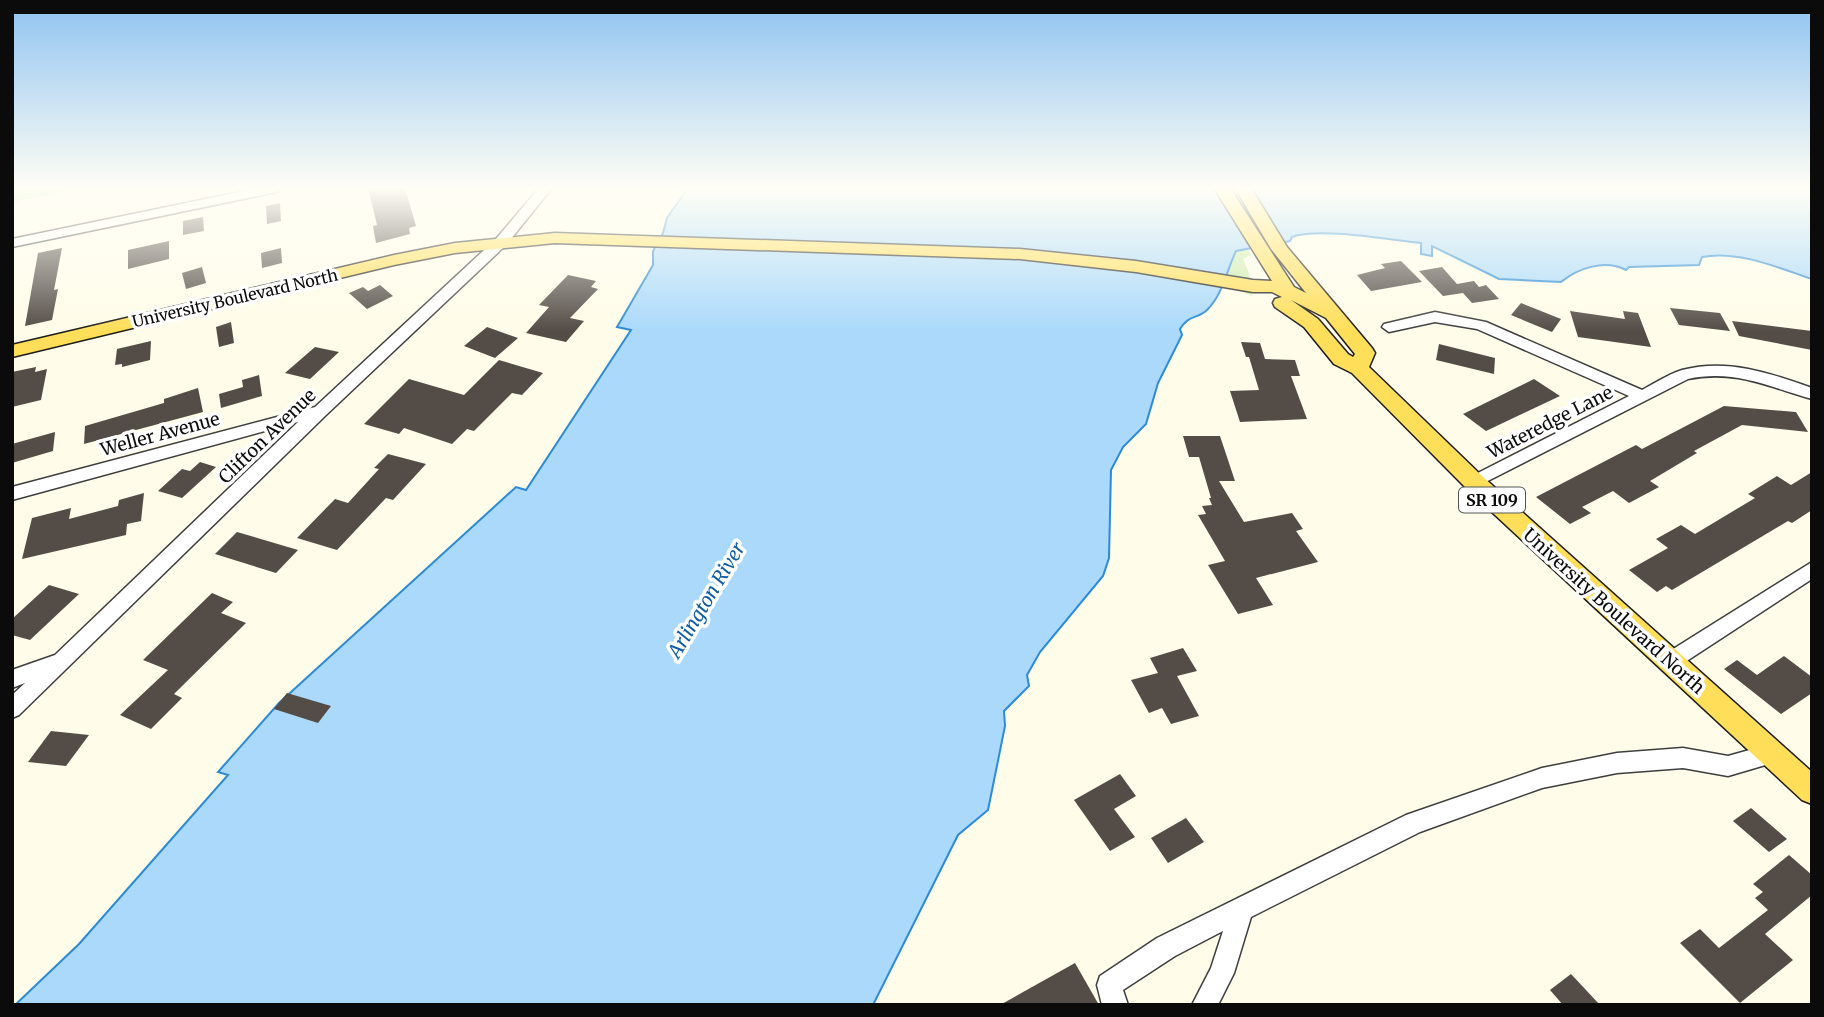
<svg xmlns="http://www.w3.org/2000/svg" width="1824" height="1017" font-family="Merriweather,serif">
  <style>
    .green { fill: #cdecb0 }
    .forest { fill: #afde8f }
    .water { fill: #aad9fb; stroke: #2b8bd7; stroke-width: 2 }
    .building { fill: #544d47 }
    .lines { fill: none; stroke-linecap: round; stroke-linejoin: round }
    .minor-casing { stroke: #3e3e3e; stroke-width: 3 }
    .major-casing { stroke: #1c1c1c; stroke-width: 3 }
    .minor { fill: #fff; fill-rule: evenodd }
    .major { fill: #ffde59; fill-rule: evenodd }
    .labels { text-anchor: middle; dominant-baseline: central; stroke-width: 7; stroke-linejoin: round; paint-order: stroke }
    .far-street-label { font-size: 16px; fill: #0b0b0b; stroke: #fff }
    .shield { fill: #fff; stroke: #545454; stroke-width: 2 }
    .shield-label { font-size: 16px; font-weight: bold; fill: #0b0b0b }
    .street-label { font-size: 18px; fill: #0b0b0b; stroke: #fff }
    .water-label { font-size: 19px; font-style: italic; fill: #0d5ca5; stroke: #fff }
  </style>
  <rect width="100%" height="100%" fill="#fffce9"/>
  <path class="green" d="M1248 250 1251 255 1243 259 1249 273 1252 296 1225 285V273L1236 251Z"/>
  <path class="forest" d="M12 188H84L12 202Z"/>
  <path class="water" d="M688 188H1812V279C1779 268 1738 250 1702 257L1699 265 1629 267 1626 270C1605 259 1578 268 1561 282L1499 279 1432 246V256L1421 254V243C1390 240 1318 227 1292 237L1290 241 1236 251C1226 272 1223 294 1207 310 1198 319 1189 314 1180 329L1182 335 1158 383 1146 424 1123 447 1111 470 1109 558 1103 576 1040 652 1027 675 1029 686 1004 711 1005 726 988 810 958 835 873 1005H15L79 944 228 775 218 772 279 703 516 487 526 490 631 330 617 327 653 265V251L663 233 667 218Z"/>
  <g class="building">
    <path d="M368 188H405L416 226 409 228 410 234 376 243 373 226 377 225Z"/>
    <path d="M280 203 281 221 267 224 266 206Z"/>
    <path d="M203 217 204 231 183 235V221Z"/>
    <path d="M169 241V259L128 269V250Z"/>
    <path d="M62 248 54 290 58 289 52 320 25 326 38 253Z"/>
    <path d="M281 248 282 263 262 268 261 253Z"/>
    <path d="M1401 261 1422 282 1371 291 1357 275 1385 268 1381 264Z"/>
    <path d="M202 267 206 283 186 289 182 273Z"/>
    <path d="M1442 267 1457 284 1474 281 1479 287 1486 285 1499 299 1472 303 1463 293 1443 296 1419 271Z"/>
    <path d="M568 275 596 281 591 287 598 289 570 318 584 321 566 342 526 333 549 307 539 305Z"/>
    <path d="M380 285 393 296 367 309 349 293 363 287 368 291Z"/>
    <path d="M1521 303 1561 319 1552 332 1511 315Z"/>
    <path d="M1670 308 1720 313 1730 331 1679 325Z"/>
    <path d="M1570 311 1625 319 1623 311 1638 313 1651 347 1578 337Z"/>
    <path d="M1732 321 1812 331V350L1739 336Z"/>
    <path d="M231 322 234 343 219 347 216 327Z"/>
    <path d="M487 327 518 338 495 358 464 346Z"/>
    <path d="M151 341 150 360 122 367V364L115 365 117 349Z"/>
    <path d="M1241 342 1260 343 1265 359 1295 360 1300 376H1291L1307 419 1240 422 1230 391 1259 390 1249 357H1246Z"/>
    <path d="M1439 344 1495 358 1494 374 1436 360Z"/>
    <path d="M315 347 339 352 310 379 285 373Z"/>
    <path d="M499 360 543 373 522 395 512 393 474 431 467 429 452 444 404 428 399 434 364 424 409 379 464 395Z"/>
    <path d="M36 367 35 372 47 369 41 400 12 407V372Z"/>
    <path d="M259 375 262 396 221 408 219 394 243 387 242 380Z"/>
    <path d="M1534 379 1560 396 1486 431 1463 414Z"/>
    <path d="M198 388 203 412 84 444 85 426 164 403V399Z"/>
    <path d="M1724 406 1796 412 1808 432 1742 425 1694 451 1697 453 1650 481 1659 487 1629 503 1613 491 1582 507 1591 513 1570 524 1536 497 1636 445 1642 449Z"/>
    <path d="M55 432 53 451 12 463V444Z"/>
    <path d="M1183 436H1220L1235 481H1219L1244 522 1292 513 1303 529 1296 531 1318 562 1256 578 1273 605 1238 614 1208 565 1225 561 1198 515 1206 514 1202 506 1212 505 1209 498H1211L1199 457H1189Z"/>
    <path d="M388 454 426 464 393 500 386 498 337 550 297 538 335 499 348 503 379 469 374 468Z"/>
    <path d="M200 462 216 467 182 498 158 491 182 469 190 471Z"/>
    <path d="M1812 472V510L1792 523 1788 521 1672 590 1666 586 1657 592 1629 570 1668 548 1656 539 1681 525 1695 534 1755 498 1748 494 1777 476 1791 485Z"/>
    <path d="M144 493 141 521 127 524 126 535 22 559 32 518 71 508 69 519 118 506 119 500Z"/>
    <path d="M237 532 298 550 276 573 215 554Z"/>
    <path d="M49 585 79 594 30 640 12 635V619Z"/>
    <path d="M212 593 233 602 221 613 246 623 174 694 182 698 151 729 120 715 168 670 143 660Z"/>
    <path d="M1183 648 1197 671 1177 676 1199 716 1171 724 1162 708 1149 713 1131 680 1158 673 1150 658Z"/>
    <path d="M1784 656 1812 677V693L1781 714 1724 669 1737 660 1757 675Z"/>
    <path d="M287 693 331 706 318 723 274 709Z"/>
    <path d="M51 731 89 735 66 766 28 762Z"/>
    <path d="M1120 774 1136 796 1114 809 1135 837 1110 851 1074 800Z"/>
    <path d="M1751 808 1787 839 1769 852 1733 821Z"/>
    <path d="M1186 818 1204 842 1168 863 1151 838Z"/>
    <path d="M1789 855 1812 875V895L1765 934 1793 960 1740 1003 1680 943 1700 929 1719 948 1768 910 1755 898 1763 892 1753 884Z"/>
    <path d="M1075 963 1099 1005H1000Z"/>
    <path d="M1571 974 1600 1005H1563L1550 990Z"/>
  </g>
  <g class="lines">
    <g class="minor-casing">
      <g id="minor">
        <path d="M258 188H283L277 192 12 247V239Z"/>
        <path d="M539 188H552L506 245 325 416 19 715 12 718V695L25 683 12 688V670L55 655 298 422 12 500V487L315 407 496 239Z"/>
        <path d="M1435 312 1486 322 1642 390C1655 383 1669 374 1682 370 1727 358 1770 373 1812 388V399C1769 387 1734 369 1688 379L1474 488 1468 486 1465 482 1468 478 1629 396 1477 329 1435 322 1389 332 1382 327 1384 324Z"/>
        <path d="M1812 562V579L1676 668 1669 671 1662 668 1659 662 1662 656Z"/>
        <path d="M1771 744 1779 747 1782 754 1779 761 1728 776 1683 768 1617 773 1542 788 1420 832 1251 917 1234 973 1218 1005H1192L1211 968 1223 931 1175 956 1123 990 1128 1005H1102L1097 985 1100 976 1157 938 1406 815 1542 768 1617 753 1683 748 1728 756Z"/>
      </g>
    </g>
    <g class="major-casing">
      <path id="major" d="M1214 188H1230L1294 287 1306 293 1271 249 1235 188H1251L1287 247 1372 348 1375 353 1369 367 1482 476 1812 772V804L1802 800 1466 488 1352 373 1334 364 1304 327 1275 307 1273 303 1275 299 1282 297 1272 292H1253L1136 272 1020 259 555 243 455 253 394 265 12 357V345L394 255 455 243 555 233 1020 249 1136 261 1253 280 1272 281ZM1291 300 1326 318 1355 354 1353 357 1348 354 1318 319Z"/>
    </g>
    <use href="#minor" class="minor"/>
    <use href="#major" class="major"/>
  </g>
  <linearGradient id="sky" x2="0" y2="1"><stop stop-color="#8fc3f0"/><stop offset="0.57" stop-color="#fffef5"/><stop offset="1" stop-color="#fffef5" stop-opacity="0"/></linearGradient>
  <rect width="1824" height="331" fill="url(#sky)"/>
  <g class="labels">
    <g class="far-street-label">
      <text transform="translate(235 298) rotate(-13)">University Boulevard North</text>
    </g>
    <rect class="shield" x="1459" y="487.5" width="66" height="25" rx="5"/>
    <g class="shield-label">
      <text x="1492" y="500">SR 109</text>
    </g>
    <g class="street-label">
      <text transform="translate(1550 422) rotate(-27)">Wateredge Lane</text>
      <text transform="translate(160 434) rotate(-15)">Weller Avenue</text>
      <text transform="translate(267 436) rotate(-44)">Clifton Avenue</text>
      <text transform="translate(1614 611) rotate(42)">University Boulevard North</text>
    </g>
    <g class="water-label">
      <text transform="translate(706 600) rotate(-59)">Arlington River</text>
    </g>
  </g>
  <rect width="1824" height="1017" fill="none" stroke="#0b0b0b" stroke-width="28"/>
</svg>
